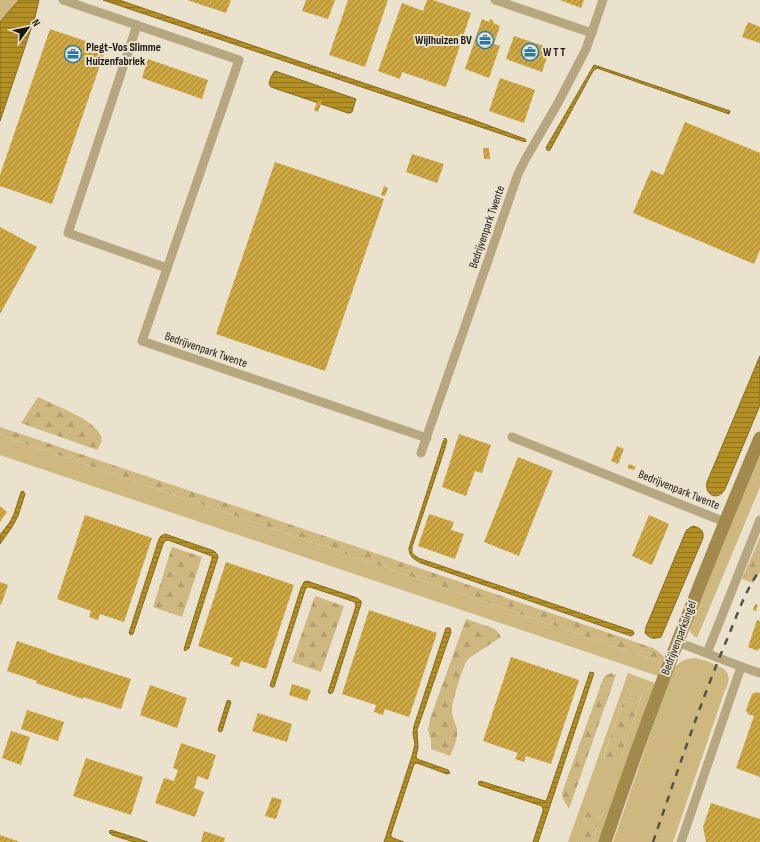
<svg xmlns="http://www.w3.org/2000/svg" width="760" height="842" font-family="'Sofia Sans Condensed',sans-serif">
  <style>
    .grass { fill: #cfb880; fill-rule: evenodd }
    .forest { fill: url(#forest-firs) }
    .water { fill: url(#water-rules); stroke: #856b1e }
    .building { fill: url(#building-hatch) }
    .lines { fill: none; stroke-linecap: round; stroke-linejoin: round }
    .street { stroke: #b7a780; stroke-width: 9 }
    .secondary { stroke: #a28a4d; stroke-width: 13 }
    .rail { stroke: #565146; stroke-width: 2.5; stroke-dasharray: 7 7; stroke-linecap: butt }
    .labels { text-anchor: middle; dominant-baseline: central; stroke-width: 4; stroke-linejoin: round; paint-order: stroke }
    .poi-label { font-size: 12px; font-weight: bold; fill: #1b1811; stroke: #ebe2ce; text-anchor: start }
    .street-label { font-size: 12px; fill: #1b1811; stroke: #ebe2ce }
  </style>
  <defs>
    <pattern id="forest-firs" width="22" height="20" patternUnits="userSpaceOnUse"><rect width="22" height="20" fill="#cfb880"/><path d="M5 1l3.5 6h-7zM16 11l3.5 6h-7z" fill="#b19d6e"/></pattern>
    <pattern id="water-rules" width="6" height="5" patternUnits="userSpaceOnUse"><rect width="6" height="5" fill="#b38f24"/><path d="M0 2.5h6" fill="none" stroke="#91741e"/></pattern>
    <pattern id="building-hatch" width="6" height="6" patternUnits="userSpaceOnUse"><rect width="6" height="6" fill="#cca742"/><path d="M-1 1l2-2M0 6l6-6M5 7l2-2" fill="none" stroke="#a58736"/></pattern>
  </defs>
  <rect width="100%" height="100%" fill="#ebe2ce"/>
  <g class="grass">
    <path d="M0 0H19L0 22Z"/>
    <path d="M0 435 663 663 658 676 0 455Z"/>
    <path d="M760 453V487L697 638 691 633 688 626Z"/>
    <path d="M694 658 707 661 724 669C732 677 728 684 724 693L673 842H613L672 671C678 662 684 659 694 658Z"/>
    <path d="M628 673 655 683 599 842H592L601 815 587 811 576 842H568ZM628 688 632 690 629 698 635 700 643 692 620 760 604 758V754Z"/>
  </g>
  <g class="forest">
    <path d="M38 397C54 405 94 419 101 436 103 441 100 445 97 450L21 423Z"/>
    <path d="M0 427 378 554 653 648 659 652 665 658 663 663 0 435Z"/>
    <path d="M760 537V572L753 583 742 579Z"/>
    <path d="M172 547 202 557 182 617 153 607Z"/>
    <path d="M315 596 344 606 321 672 292 662Z"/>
    <path d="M466 619 493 628 497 631 501 637 471 657C470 657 467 661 466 662 462 670 452 701 452 710 452 717 455 722 457 729 458 738 454 748 450 756L431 749V740L428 730 430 719Z"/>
    <path d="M611 673 616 675 569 809 563 799 562 793 603 679 606 675Z"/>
    <path d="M628 688 632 689 629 698 635 700 639 690 643 691 620 760C615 764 605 761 604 755Z"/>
    <path d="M587 810 601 815 592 842H576Z"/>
  </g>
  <g class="water">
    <path d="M19 0H39L35 17 0 121V22Z"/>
    <path d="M103 0H119L298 61 471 119 525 139 526 141 525 142Z"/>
    <path d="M594 65 730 111 729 114 597 68 593 71 550 150 548 151 546 148 547 146Z"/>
    <path d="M275 71 356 99 352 112 350 113H348L271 87 269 84C270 79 272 74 275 71Z"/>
    <path d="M760 356V405L725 489C718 502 704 495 707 482Z"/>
    <path d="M445 438 447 440 445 448 412 547V553L418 558 633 631 634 634 631 636 421 563C413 559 409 556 409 548L443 442Z"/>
    <path d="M23 491 25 494 18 516 12 527 0 544V535L10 522 14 514 21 492Z"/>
    <path d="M693 526C700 528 704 530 703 538L661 637C653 639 651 639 645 633L646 627 686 531 688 529Z"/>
    <path d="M165 534 214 551 217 554 218 557 189 648 185 651 184 649 212 559V556L168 540 165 541 163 544 133 634 131 635 129 633 159 539 161 536Z"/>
    <path d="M307 581 357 598 361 601V604L333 692 330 694 328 692 356 606 355 602 310 587H307L305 590 274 687H272L270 686 301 588 304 582Z"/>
    <path d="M446 628H450L451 632 417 730 418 748 416 756 417 759 448 770 450 773 447 774 417 763 414 764 391 834V837L393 838 404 842H384L412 756 415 744 413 734 414 726Z"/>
    <path d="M590 672 594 673 538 842H533L543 811V808L542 806 479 785 478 783 480 781 545 801 547 799Z"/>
    <path d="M229 700 231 702 222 731 220 732 218 730 227 701Z"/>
    <path d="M111 830 148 842H134L112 835 109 832Z"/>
  </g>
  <g class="building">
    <path d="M187 0H231L226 13Z"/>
    <path d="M306 0H335L328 19 302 11Z"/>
    <path d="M348 0H388L365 67 329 55Z"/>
    <path d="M427 0H433L471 13 446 87 402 72 400 79 378 71 402 3 423 11Z"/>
    <path d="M560 0H584L581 8Z"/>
    <path d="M482 19 489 22 490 19 494 21 493 23 500 26 494 44 500 46 489 78 465 69Z"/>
    <path d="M748 22 760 27V43L742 37Z"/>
    <path d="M50 29 106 48 52 204 0 186V175Z"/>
    <path d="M514 36 550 48 542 72 506 59Z"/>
    <path d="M148 59 208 80 202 99 142 78Z"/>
    <path d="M500 78 535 90 524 123 489 111Z"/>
    <path d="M318 100 322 101 318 112 314 110Z"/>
    <path d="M685 122 760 153V250L754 264 633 213 651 170 663 175Z"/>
    <path d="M483 148H489L490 159H484Z"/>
    <path d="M412 154 444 164 437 183 406 172Z"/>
    <path d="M275 162 384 199 325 371 216 334Z"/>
    <path d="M384 186 388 188 385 196 381 195Z"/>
    <path d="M0 227 37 247 0 314Z"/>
    <path d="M459 434 491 445 482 473 475 471 466 496 442 487Z"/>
    <path d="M617 446 624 449 618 464 611 461Z"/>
    <path d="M518 457 553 471 519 556 484 542Z"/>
    <path d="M629 464 636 467 634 470 627 468Z"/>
    <path d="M0 506 7 512 0 522Z"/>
    <path d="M429 514 454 522 451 530 464 534 455 559 418 546Z"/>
    <path d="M85 515 152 538 124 622 100 614 98 620 89 617 91 611 57 599Z"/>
    <path d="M649 515 669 524 652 565 632 556Z"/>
    <path d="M226 562 294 585 266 669 241 661 239 667 230 664 233 658 198 646Z"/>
    <path d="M0 582 8 585 1 605 0 604Z"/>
    <path d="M755 604 758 605 756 611 753 610Z"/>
    <path d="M369 610 437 633 409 717 385 709 383 715 374 712 376 705 342 694Z"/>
    <path d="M757 620 760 621V649L759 648 758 651 748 647Z"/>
    <path d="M17 641 47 651V652L131 679 121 709 83 697V699L36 683 37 681 7 671Z"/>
    <path d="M511 657 579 680 551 764 526 756 524 762 515 759 518 753 483 741Z"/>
    <path d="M292 684 311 690 307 701 289 695Z"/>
    <path d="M150 685 187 698 177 728 140 715Z"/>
    <path d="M756 692 760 693V777L736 768 754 716 748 714 746 710 752 694Z"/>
    <path d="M27 710 64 722 58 741 21 729Z"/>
    <path d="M258 713 292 724 287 742 252 731Z"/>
    <path d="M11 731 30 737 21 765 2 758Z"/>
    <path d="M181 743 216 755 208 780 198 776 194 788 204 792 195 817 155 803 164 778 174 781 178 770 173 768Z"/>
    <path d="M86 758 143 777 131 815 73 796Z"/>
    <path d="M272 797 282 800 276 819 265 816Z"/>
    <path d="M711 803 760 819V842H706L703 827Z"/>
    <path d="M204 831 225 838 224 842H201Z"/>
    <path d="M0 835 20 842H0Z"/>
  </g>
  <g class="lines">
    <g class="street">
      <path d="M63 0 239 60 142 341 427 438"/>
      <path d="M495 0 592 33"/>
      <path d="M137 25 68 233 167 268"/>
      <path d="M512 437 725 522"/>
      <path d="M421 453 518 174 525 160 558 103 586 49 603 0"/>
      <path d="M677 642C705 652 732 664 760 673"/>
      <path d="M707 653 760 520"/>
      <path d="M681 842 741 667"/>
    </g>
    <path class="secondary" d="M605 842C651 705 704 571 760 438"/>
    <path class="rail" d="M653 842C676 776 698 709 725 644 736 619 744 592 760 570"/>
  </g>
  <defs>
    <g id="office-ring" transform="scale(0.9)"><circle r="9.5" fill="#ebe2ce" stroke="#2278a8" stroke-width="1.5"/><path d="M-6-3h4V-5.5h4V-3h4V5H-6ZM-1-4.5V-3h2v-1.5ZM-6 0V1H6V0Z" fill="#2278a8"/></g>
  </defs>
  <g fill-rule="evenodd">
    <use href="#office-ring" x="485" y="40"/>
    <use href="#office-ring" x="530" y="52"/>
    <use href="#office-ring" x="73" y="54"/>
  </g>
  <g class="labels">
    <g class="poi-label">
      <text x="472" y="40" text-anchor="end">Wijlhuizen BV</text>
      <text x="86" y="47">Plegt-Vos Slimme<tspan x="86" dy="14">Huizenfabriek</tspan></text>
      <text x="543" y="52">W T T</text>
    </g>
    <g class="street-label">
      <text transform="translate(487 227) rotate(-71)">Bedrijvenpark Twente</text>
      <text transform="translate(206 350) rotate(19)">Bedrijvenpark Twente</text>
      <text transform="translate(679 490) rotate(22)">Bedrijvenpark Twente</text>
      <text transform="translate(679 638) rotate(-69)">Bedrijvenparksingel</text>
    </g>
  </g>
  <g transform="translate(28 28) rotate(57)" stroke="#ebe2ce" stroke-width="3" paint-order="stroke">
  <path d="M0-3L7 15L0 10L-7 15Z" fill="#1b1811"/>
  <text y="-6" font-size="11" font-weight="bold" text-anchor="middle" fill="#1b1811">N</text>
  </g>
</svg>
